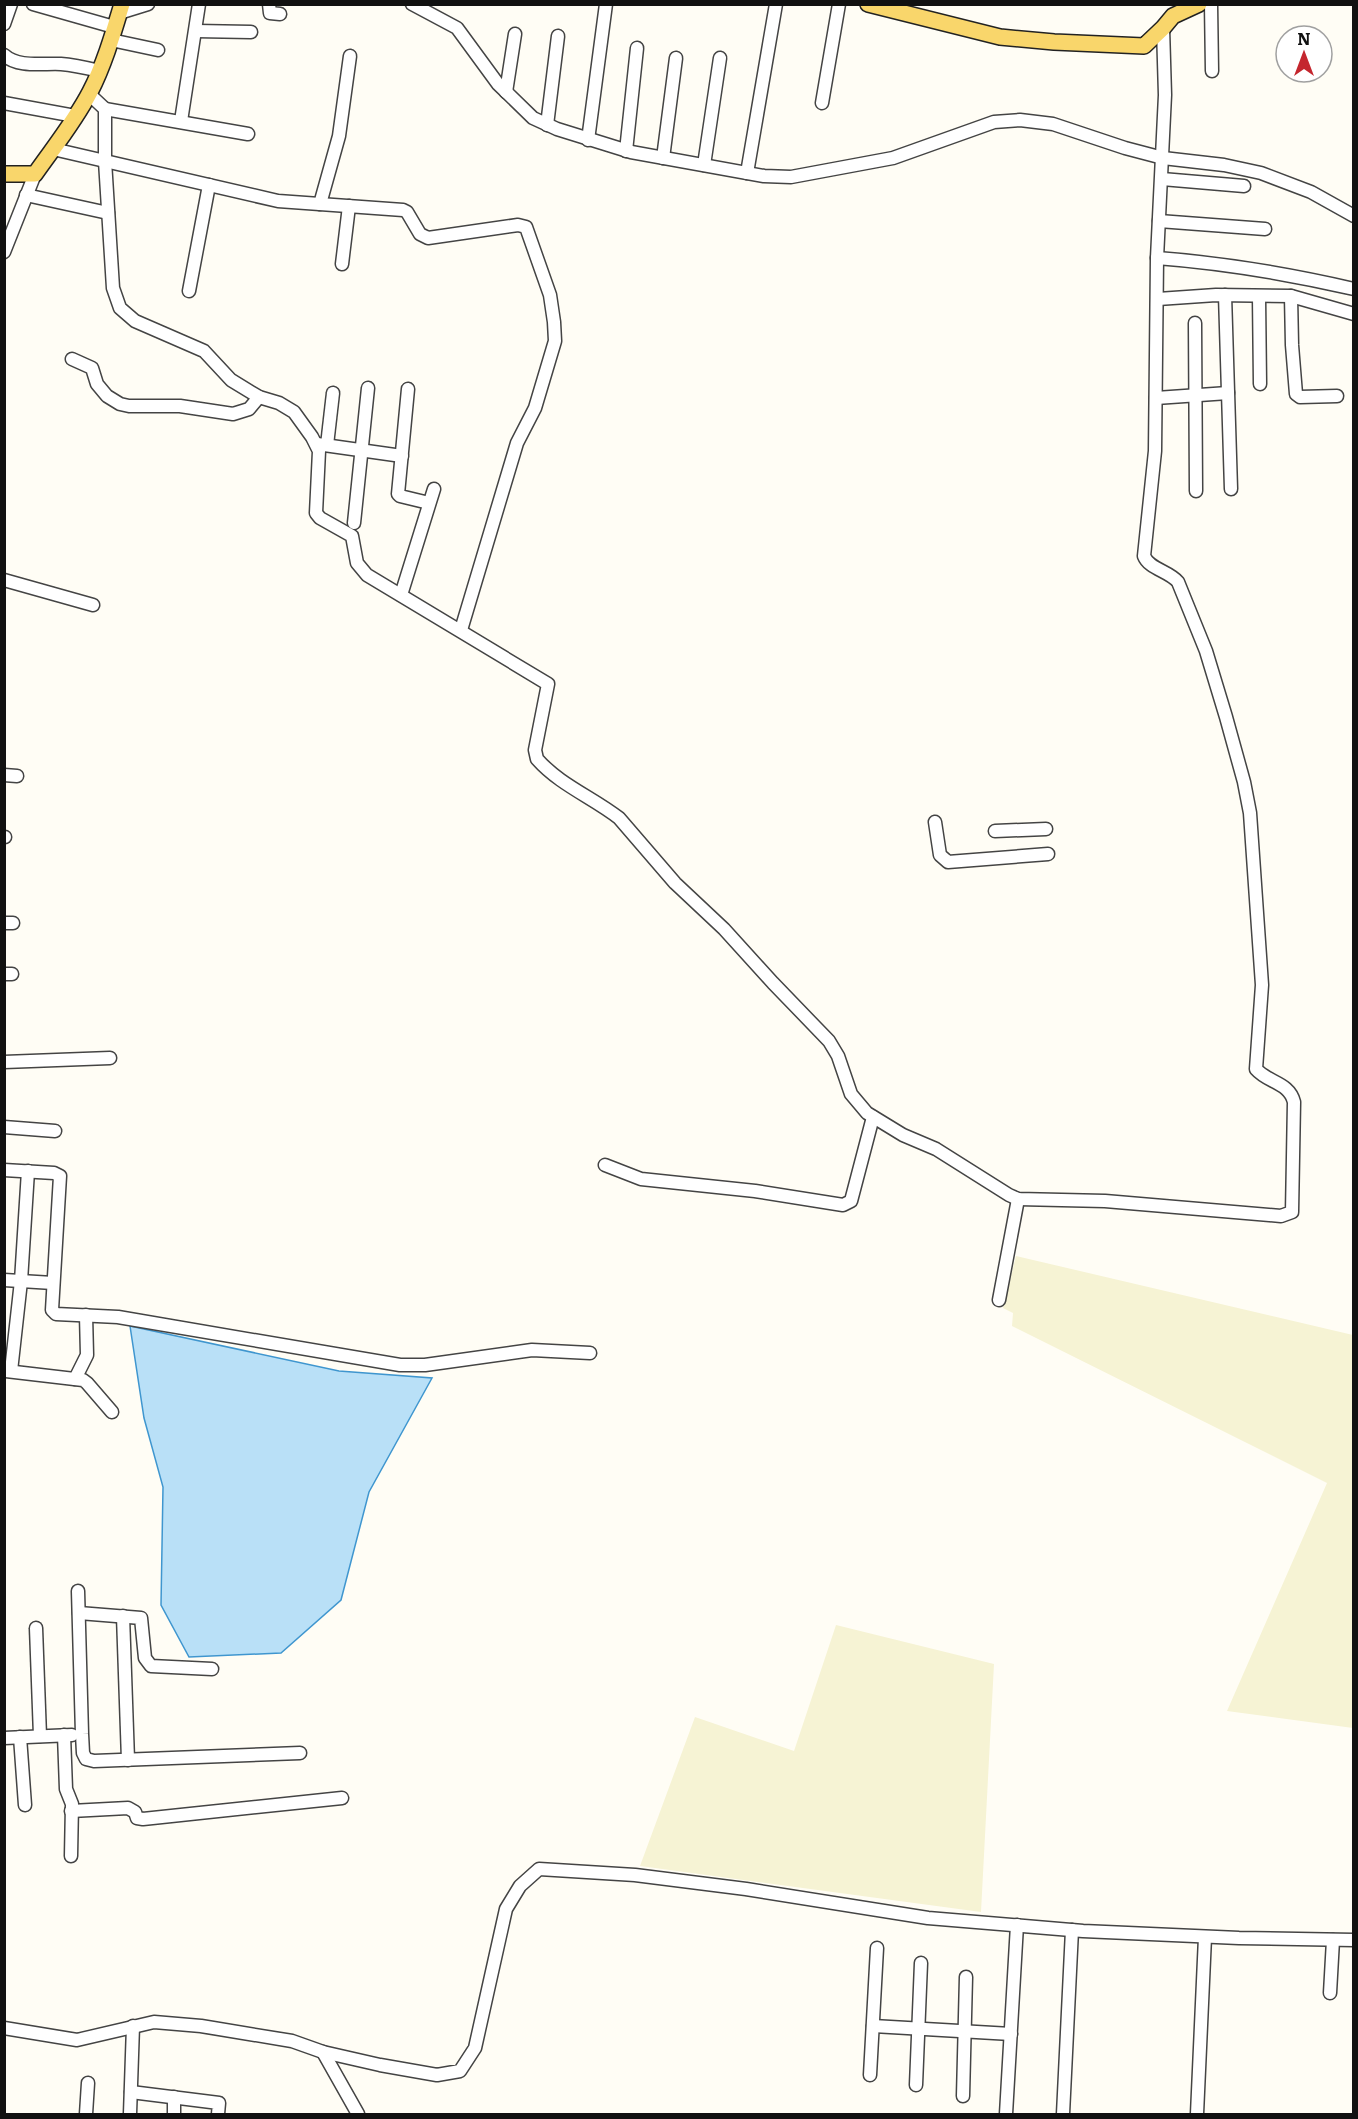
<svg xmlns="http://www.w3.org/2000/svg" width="1358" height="2119" font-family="Literata,serif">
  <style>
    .farmland { fill: #f6f3d4 }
    .water { fill: #b9e0f7; stroke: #3f96cf; stroke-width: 1.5 }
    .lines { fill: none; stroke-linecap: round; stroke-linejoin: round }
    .minor-casing { stroke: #444; stroke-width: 15 }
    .major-casing { stroke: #222; stroke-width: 18 }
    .minor { stroke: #fff; stroke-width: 12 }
    .major { stroke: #f9d66b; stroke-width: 15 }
  </style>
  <rect width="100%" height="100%" fill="#fffdf5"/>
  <g class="farmland">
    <path d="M1016 1256 1353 1335V1728L1227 1711 1327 1483 1012 1326 1013 1313 1003 1308Z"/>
    <path d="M836 1625 994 1664 981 1912 640 1866 695 1717 794 1751Z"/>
  </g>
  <path class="water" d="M130 1326 339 1371 432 1378 369 1492 341 1600 281 1653 189 1657 161 1605 163 1487 144 1418Z"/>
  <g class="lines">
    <g class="minor-casing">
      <g id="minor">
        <path d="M33 4 114 27"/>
        <path d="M269 4 270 13 280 14"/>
        <path d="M412 4 457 28 498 84 533 118 557 129 631 152 764 176 791 177 893 158 994 122 1020 120 1053 124 1125 148 1163 158 1224 165 1261 173 1311 192 1354 216"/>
        <path d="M1211 4 1212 71"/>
        <path d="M119 13 148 4"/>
        <path d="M4 24 11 4"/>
        <path d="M196 31 251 32"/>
        <path d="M111 40 158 50"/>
        <path d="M4 55C18 68 43 63 61 64 74 65 87 68 100 71"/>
        <path d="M506 92 515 34"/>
        <path d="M89 94 105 109V161L113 288 120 308 135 321 204 351 231 380 259 397 279 403 294 412 312 437 319 451 316 513 320 518 352 536 357 563 367 575 548 684 535 750 537 759C560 785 592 797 619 818L675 883 724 929 773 983 829 1041 838 1056 851 1094 867 1113 903 1135 936 1149 1009 1195 1018 1199 1105 1201 1281 1216 1292 1212 1294 1102C1289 1082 1268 1083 1256 1069L1262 985 1250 813 1244 782 1226 717 1206 651 1178 582C1169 571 1149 569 1144 556L1155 451 1157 258 1165 95 1163 28"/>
        <path d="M4 103 75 116"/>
        <path d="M822 103 839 4"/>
        <path d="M105 109 248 134"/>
        <path d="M181 121 199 4"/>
        <path d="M547 125 558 36"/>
        <path d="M588 140 606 4"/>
        <path d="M53 149 278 201 403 210 407 212 420 234 428 238 518 225 526 227 550 295 554 322 555 341 535 408 517 443 461 630"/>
        <path d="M626 151 637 48"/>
        <path d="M663 158 676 58"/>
        <path d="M704 165 720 58"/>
        <path d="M747 173 776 4"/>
        <path d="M1162 179 1244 186"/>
        <path d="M26 195 108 213"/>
        <path d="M320 204 339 136 350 56"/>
        <path d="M1159 221 1265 229"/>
        <path d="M4 252 35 174"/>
        <path d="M1157 258C1223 263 1289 274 1354 289"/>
        <path d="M342 264 349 206"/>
        <path d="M189 291 209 185"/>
        <path d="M1225 295 1231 489"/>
        <path d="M1291 296 1292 345 1296 394 1300 397 1337 396"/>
        <path d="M1259 297 1260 384"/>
        <path d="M1158 299 1216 295 1291 296 1354 314"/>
        <path d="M1195 323 1196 491"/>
        <path d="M72 359 92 368 97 384 107 396 120 404 129 406H180L233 414 249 409 259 397"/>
        <path d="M408 389 398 494 400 496 429 503"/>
        <path d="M1156 398 1228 393"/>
        <path d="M317 444 402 456"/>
        <path d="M327 445 333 393"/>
        <path d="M354 523 368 388"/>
        <path d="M4 580 93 605"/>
        <path d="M401 595 434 489"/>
        <path d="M4 775 17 776"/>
        <path d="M935 822 940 855 948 862 1048 854"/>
        <path d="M995 831 1046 829"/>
        <path d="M4 837H5"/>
        <path d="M4 923H13"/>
        <path d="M4 974H12"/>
        <path d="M4 1062 110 1058"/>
        <path d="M4 1127 55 1131"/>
        <path d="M605 1165 641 1179 755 1191 843 1205 851 1201 873 1117"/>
        <path d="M4 1170 54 1173 60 1176 52 1310 56 1314 118 1317 400 1365H425L532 1350 590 1353"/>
        <path d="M4 1280 53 1283"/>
        <path d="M999 1300 1018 1199"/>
        <path d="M6 1371 83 1380 87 1383 112 1412"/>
        <path d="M11 1371 21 1281 28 1171"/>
        <path d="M75 1379 87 1355 86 1315"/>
        <path d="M78 1591 82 1734 83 1753 86 1759 94 1761 300 1753"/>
        <path d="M79 1613 141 1618 145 1658 151 1666 212 1669"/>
        <path d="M123 1616 128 1760"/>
        <path d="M36 1628 40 1736"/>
        <path d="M64 1735 66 1789 72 1804 71 1856"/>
        <path d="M20 1737 25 1805"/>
        <path d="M4 1738 72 1735"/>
        <path d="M71 1811 128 1808 135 1812 137 1818 143 1819 342 1798"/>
        <path d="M1330 1993 1333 1940"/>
        <path d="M873 2026 1011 2034"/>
        <path d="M4 2028 77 2040 154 2022 201 2026 292 2041 323 2052 380 2065 437 2075 460 2071 475 2048 506 1909 520 1886 539 1869 635 1875 746 1889 928 1918 1083 1931 1239 1938 1354 1940"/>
        <path d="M323 2052 358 2114"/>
        <path d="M870 2075 877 1948"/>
        <path d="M916 2085 921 1963"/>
        <path d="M131 2092 219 2103 218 2114"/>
        <path d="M963 2096 966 1977"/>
        <path d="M86 2114 88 2083"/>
        <path d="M130 2114 133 2026"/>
        <path d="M174 2114V2097"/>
        <path d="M1006 2114 1017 1925"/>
        <path d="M1063 2114 1072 1930"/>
        <path d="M1197 2114 1205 1937"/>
      </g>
    </g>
    <g class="major-casing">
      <g id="major">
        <path d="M868 4 1000 37 1054 42 1144 46 1163 28 1173 16 1199 4"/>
        <path d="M4 174H35C54 147 75 121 90 92 104 65 113 34 122 4"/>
      </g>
    </g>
    <use href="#minor" class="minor"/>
    <use href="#major" class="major"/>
  </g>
  <rect width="1358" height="2119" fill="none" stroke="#111111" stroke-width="12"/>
  <g transform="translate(1304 54)"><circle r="28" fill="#ffffff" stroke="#a0a0a0" stroke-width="1.5"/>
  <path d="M0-4.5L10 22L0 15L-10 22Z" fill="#c4262e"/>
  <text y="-9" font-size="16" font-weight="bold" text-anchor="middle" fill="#111111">N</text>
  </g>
</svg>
